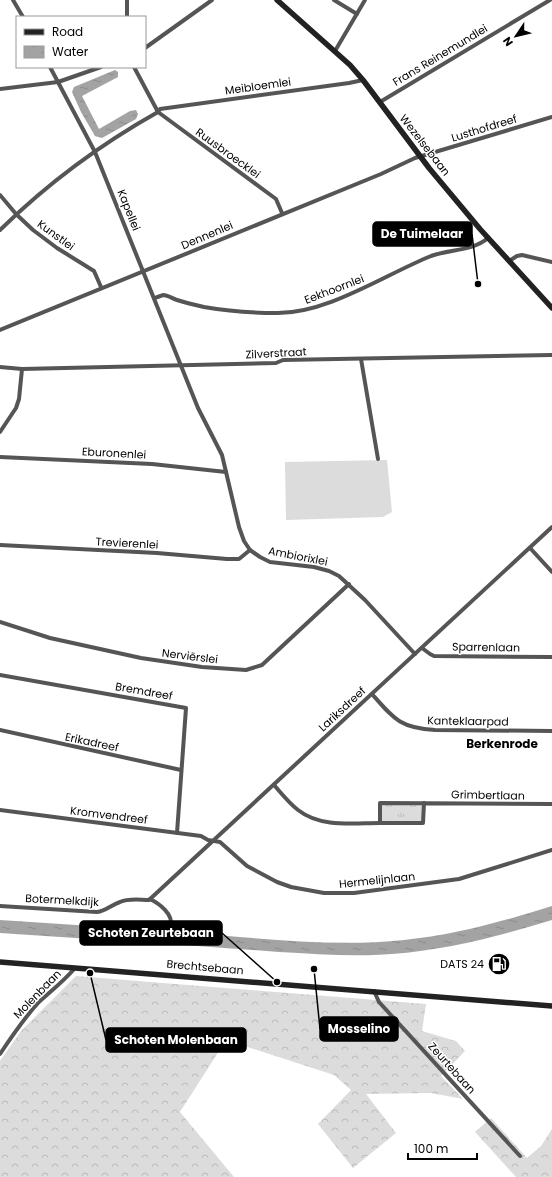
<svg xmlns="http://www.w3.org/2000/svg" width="552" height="1177" font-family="Poppins,sans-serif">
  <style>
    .grass { fill: url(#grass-tufts) }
    .forest { fill: url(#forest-crowns) }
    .pitch { fill: #dcdcdc }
    .water { fill: url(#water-ripples) }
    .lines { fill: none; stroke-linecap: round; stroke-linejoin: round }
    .street { stroke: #555; stroke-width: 4 }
    .secondary { stroke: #222; stroke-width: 5.5 }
    .labels { text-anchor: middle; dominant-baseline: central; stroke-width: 3; stroke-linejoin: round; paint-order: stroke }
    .street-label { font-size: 11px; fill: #000; stroke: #fff }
    .poi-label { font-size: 11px; fill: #000; stroke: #fff; text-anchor: end }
    .neighbourhood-label { font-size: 12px; font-weight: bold; fill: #000; stroke: #fff }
    .leader { fill: none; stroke: #000; stroke-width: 1.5 }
    .callout-dot { fill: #000; stroke: #fff; stroke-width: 1.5 }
    .callout { fill: #000; stroke: #000; stroke-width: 1.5 }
    .callout-label { font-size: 12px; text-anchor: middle; font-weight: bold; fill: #fff }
  </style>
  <defs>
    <pattern id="grass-tufts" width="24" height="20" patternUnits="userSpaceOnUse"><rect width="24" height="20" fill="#dcdcdc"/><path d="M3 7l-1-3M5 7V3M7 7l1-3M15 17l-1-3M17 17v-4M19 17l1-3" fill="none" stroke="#bbb"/></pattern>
    <pattern id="forest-crowns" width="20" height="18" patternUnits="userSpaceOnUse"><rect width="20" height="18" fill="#dcdcdc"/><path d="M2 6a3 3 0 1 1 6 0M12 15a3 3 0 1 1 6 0" fill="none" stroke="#bbb"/></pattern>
    <pattern id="water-ripples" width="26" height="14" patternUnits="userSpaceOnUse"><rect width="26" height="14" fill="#a3a3a3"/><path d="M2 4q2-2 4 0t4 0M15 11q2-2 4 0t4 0" fill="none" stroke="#8b8b8b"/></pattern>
  </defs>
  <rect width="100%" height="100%" fill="#fff"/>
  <path class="grass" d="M382 805H422V821L383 822 382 821Z"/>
  <g class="forest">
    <path d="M76 976 426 1004 422 1031 456 1041 465 1051 441 1076 463 1099 431 1093 366 1094 396 1133 353 1168 318 1124 351 1090 334 1075 226 1040 180 1112 234 1177H0V1061L21 1031Z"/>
    <path d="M491 1118 527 1158 541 1146 552 1129V1177H516L475 1132Z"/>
  </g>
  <path class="pitch" d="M387 460 392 512 383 517 286 520 285 462Z"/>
  <g class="water">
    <path d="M115 70 118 72V77L82 96 99 129 130 111 136 110 138 114 136 119 102 138 95 136 81 112 72 92 74 87Z"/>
    <path d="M552 906V920C500 936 447 950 392 954 354 957 317 954 279 952 244 949 208 947 173 944V940L122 937 121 941 0 933V920L122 928V932L172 935 177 932C252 937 329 948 404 940 455 935 504 921 552 906Z"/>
  </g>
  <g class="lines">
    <g class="street">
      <path d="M13 0 23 17"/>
      <path d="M127 0V17"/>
      <path d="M334 0 357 14"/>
      <path d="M145 48 212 0"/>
      <path d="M335 51 365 0"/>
      <path d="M50 67 95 152 198 408 222 455 239 527 244 541 250 550 260 557 270 562 314 567 329 571 339 576 365 600 415 654"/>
      <path d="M134 67 158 112 276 199 282 213"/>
      <path d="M0 89 58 82 101 67"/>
      <path d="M380 102 550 0"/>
      <path d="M0 195 16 214 33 230 57 248 94 271 101 287"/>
      <path d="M0 230C47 184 101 144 158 112L160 109 349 83 363 80"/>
      <path d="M509 261 517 256 522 255 552 262"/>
      <path d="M155 298C157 297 161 296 163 295 168 295 173 299 177 300 186 303 195 305 204 307 227 311 252 313 276 313 327 314 384 275 431 256 450 249 473 251 488 238"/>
      <path d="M0 330C127 277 254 225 381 174L415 158 552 117"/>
      <path d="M361 359 378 459"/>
      <path d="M0 367 22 369 276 363 283 360 552 355"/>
      <path d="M0 432 16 408 19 399 22 369"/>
      <path d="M0 457 152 464 226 472"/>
      <path d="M0 545 157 553 227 559H239L250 550"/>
      <path d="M530 548 552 572"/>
      <path d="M0 622 50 638 141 658 202 667 246 670 262 665 349 584"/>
      <path d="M422 648 430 654 434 656 552 657"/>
      <path d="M0 675 186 708 177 833"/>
      <path d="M372 694C394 719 400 728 435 730L552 731"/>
      <path d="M0 730 181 770"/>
      <path d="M274 785C282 794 289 803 298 810 321 828 353 823 380 823"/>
      <path d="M424 803 423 823H380V803L552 804"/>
      <path d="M0 810 201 836 208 840 220 842 247 866 277 882 291 887 324 893H354L459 879 552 850"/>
      <path d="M150 899C160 904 173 914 171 926"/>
      <path d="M0 906 97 912C106 911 111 905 120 902 129 898 140 900 149 900L552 527"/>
      <path d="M374 991 379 1002 520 1156"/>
      <path d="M0 1054C12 1036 24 1018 39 1002 51 991 64 981 75 968"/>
    </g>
    <g class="secondary">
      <path d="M277 0 350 65 363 80 429 168 480 229 552 308"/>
      <path d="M0 962 552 1006"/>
    </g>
  </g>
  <defs>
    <g id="fuel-disc" transform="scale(1.15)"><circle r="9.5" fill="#000" stroke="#fff"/><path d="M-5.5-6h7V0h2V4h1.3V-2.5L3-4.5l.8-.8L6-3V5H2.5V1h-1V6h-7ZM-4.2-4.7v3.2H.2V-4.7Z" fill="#fff"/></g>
  </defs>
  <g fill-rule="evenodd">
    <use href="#fuel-disc" x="499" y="964"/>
  </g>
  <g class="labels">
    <g class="street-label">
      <text transform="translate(440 55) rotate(-31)">Frans Reinemundlei</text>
      <text transform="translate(258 86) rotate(-8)">Meibloemlei</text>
      <text transform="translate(484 128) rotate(-17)">Lusthofdreef</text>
      <text transform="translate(425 145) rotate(52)">Wezelsebaan</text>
      <text transform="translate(228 153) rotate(36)">Ruusbroecklei</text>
      <text transform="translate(129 210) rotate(68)">Kapellei</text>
      <text transform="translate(56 235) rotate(36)">Kunstlei</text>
      <text transform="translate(207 235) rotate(-23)">Dennenlei</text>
      <text transform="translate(334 289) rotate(-21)">Eekhoornlei</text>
      <text transform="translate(276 353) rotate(-3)">Zilverstraat</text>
      <text transform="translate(114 453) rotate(3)">Eburonenlei</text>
      <text transform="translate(127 543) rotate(3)">Trevierenlei</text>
      <text transform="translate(298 556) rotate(11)">Ambiorixlei</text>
      <text transform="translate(486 647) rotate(1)">Sparrenlaan</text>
      <text transform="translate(190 656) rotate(7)">Nerviërslei</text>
      <text transform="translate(144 691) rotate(10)">Bremdreef</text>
      <text transform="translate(342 709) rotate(-43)">Lariksdreef</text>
      <text transform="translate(468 721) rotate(1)">Kanteklaarpad</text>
      <text transform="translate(92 742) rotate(12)">Erikadreef</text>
      <text transform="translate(488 795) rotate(1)">Grimbertlaan</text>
      <text transform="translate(109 815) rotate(7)">Kromvendreef</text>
      <text transform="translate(377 880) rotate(-6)">Hermelijnlaan</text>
      <text transform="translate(62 900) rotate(3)">Botermelkdijk</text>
      <text transform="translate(205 967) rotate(5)">Brechtsebaan</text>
      <text transform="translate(37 994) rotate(-46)">Molenbaan</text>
      <text transform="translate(452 1068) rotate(48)">Zeurtebaan</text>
    </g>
    <g class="poi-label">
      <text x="484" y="964">DATS 24</text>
    </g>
    <g class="neighbourhood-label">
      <text x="502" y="743">Berkenrode</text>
    </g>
  </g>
  <path class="leader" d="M478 284L472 234M277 982L222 933M314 969L320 1029M90 973L106 1040"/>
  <g class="callout-dot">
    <circle cx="478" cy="284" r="4"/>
    <circle cx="277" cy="982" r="4"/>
    <circle cx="314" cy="969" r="4"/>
    <circle cx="90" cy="973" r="4"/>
  </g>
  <g class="callout">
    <rect x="373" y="222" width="99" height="24" rx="4"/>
    <rect x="80" y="921" width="142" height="24" rx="4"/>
    <rect x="320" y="1017" width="78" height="24" rx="4"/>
    <rect x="106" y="1028" width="140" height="24" rx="4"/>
  </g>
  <g class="callout-label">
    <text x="422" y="238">De Tuimelaar</text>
    <text x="151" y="937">Schoten Zeurtebaan</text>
    <text x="359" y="1033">Mosselino</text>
    <text x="176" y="1044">Schoten Molenbaan</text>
  </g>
  <rect x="16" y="16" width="130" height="52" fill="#ffffff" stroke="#999999"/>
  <rect x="24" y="29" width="20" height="6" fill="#222222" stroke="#999999"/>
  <text x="52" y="36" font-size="12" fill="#000000">Road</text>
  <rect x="24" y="46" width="20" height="12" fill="url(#water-ripples)" stroke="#999999"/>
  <text x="52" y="56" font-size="12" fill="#000000">Water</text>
  <g transform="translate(516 36) rotate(235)" stroke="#ffffff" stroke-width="3" paint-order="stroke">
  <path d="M0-3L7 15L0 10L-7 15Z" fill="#000000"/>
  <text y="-6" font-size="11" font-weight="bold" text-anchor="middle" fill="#000000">N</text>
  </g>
  <path d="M408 1153v6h69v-6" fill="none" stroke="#000000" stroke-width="2"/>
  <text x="414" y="1153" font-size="12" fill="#000000" stroke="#ffffff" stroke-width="3" paint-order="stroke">100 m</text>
</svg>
